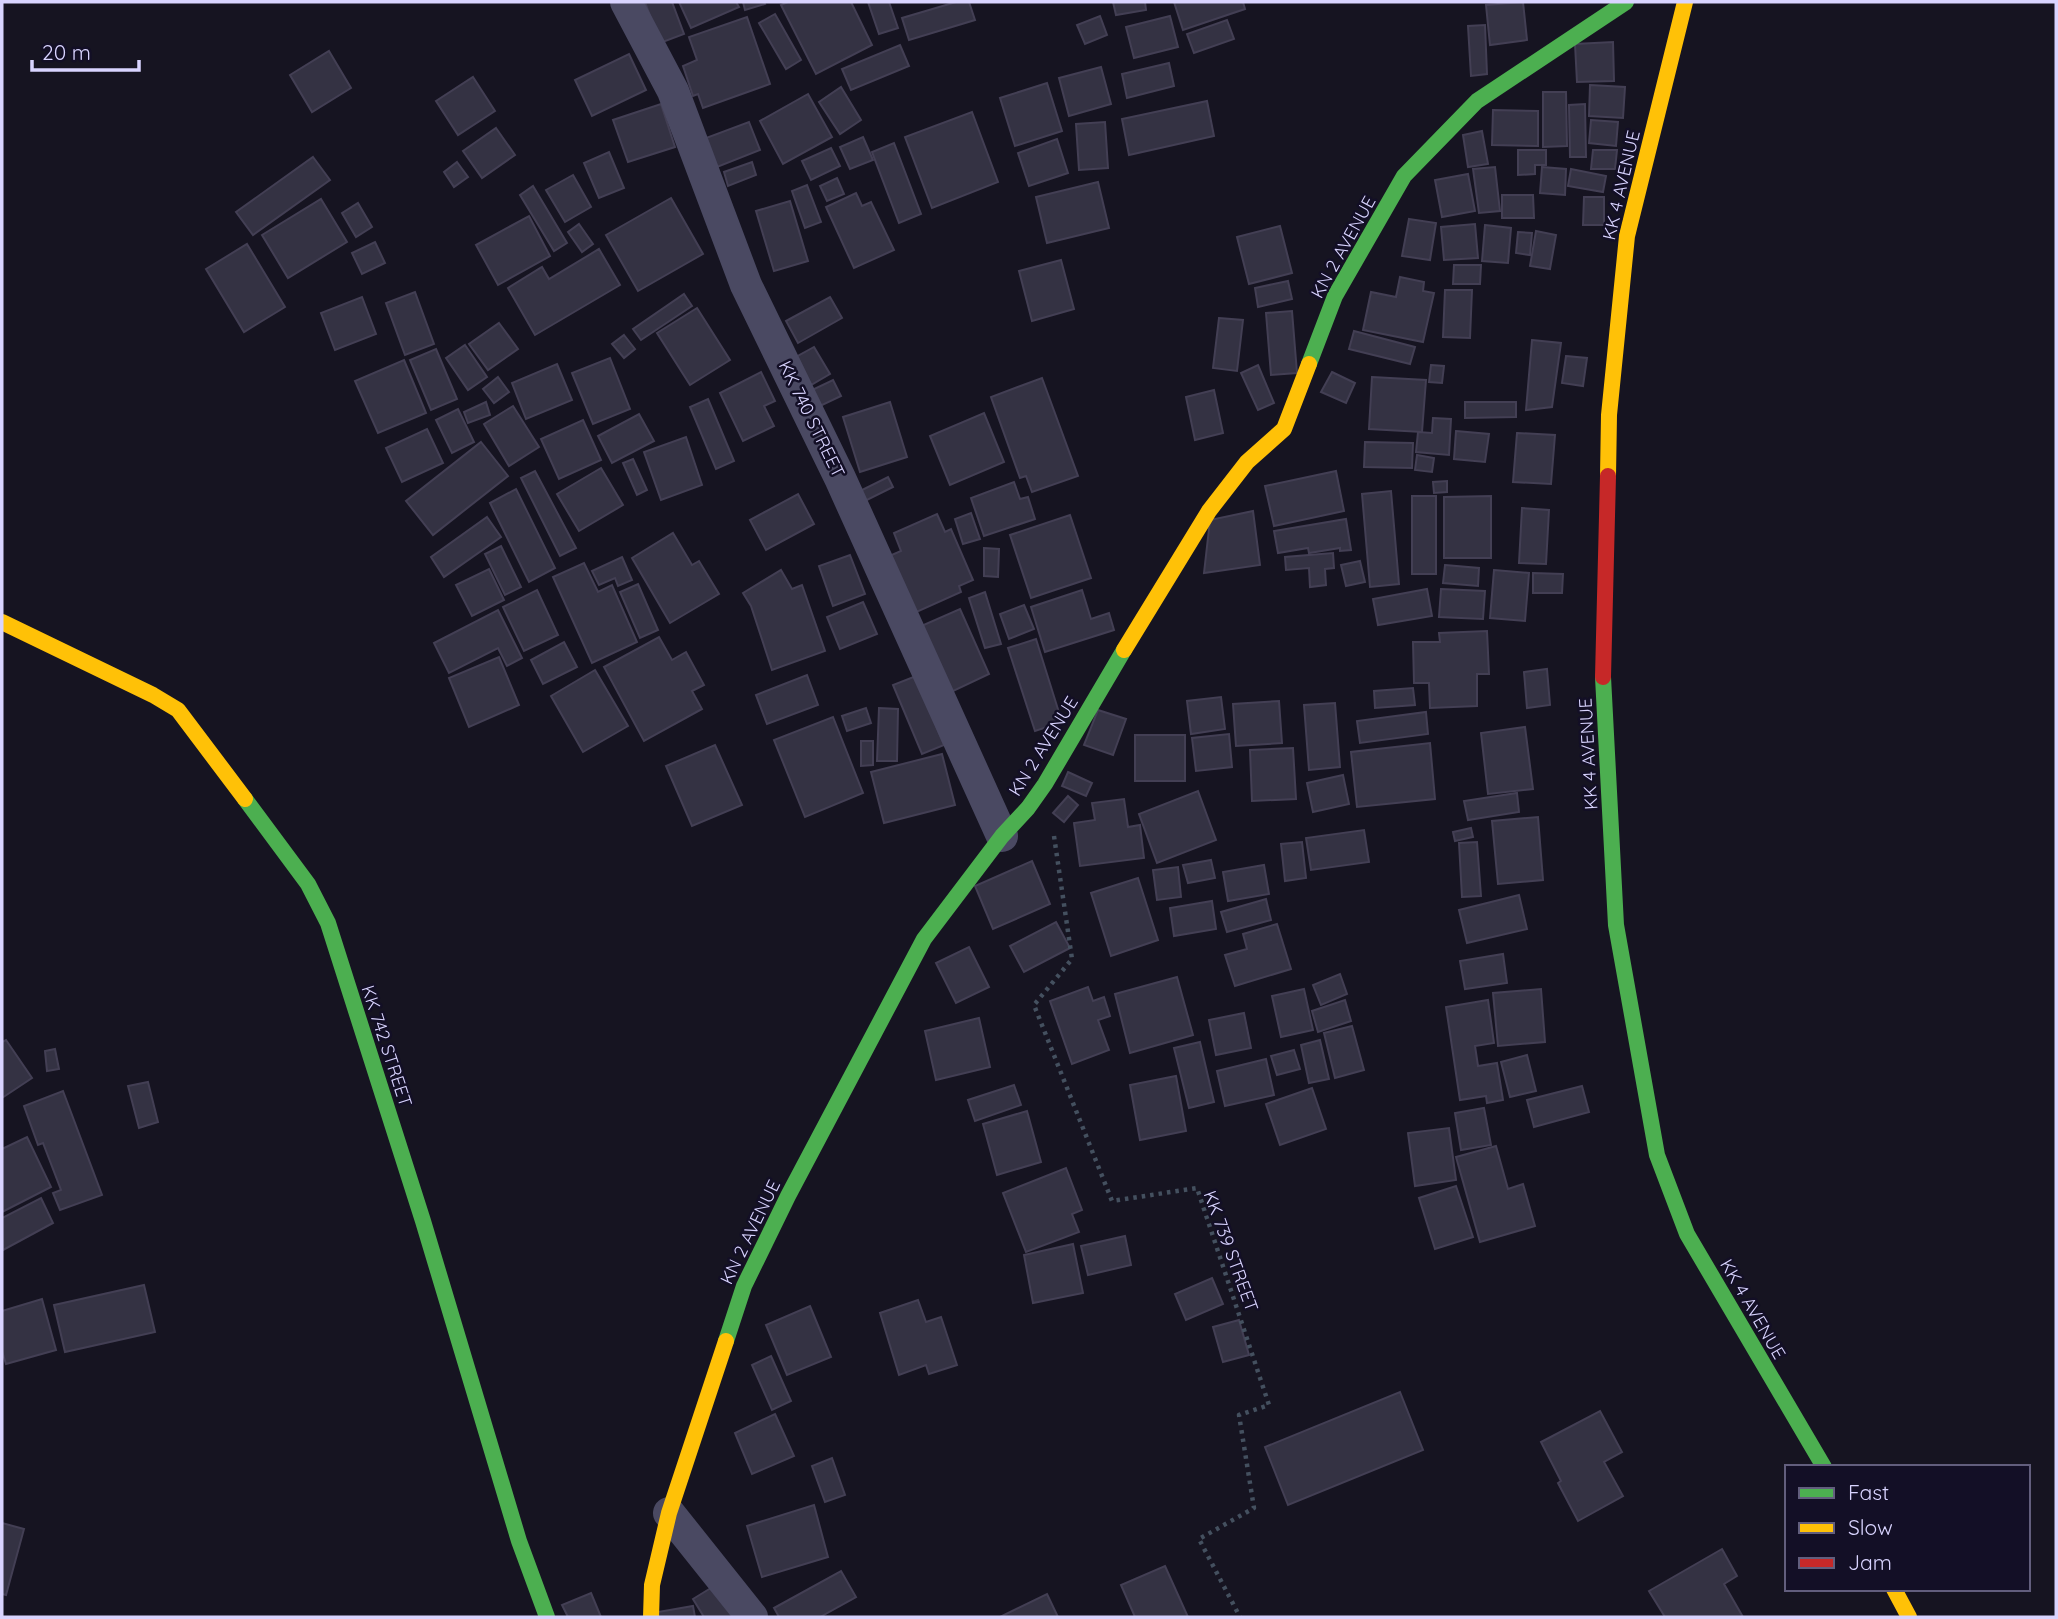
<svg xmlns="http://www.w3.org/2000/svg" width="2058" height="1619" font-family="Quicksand,sans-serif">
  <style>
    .building { fill: #343243; stroke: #433f54; stroke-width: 2 }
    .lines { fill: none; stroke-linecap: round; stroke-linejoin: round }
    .path { stroke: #44505f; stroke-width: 4.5; stroke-dasharray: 3.5 5; stroke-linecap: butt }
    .street { stroke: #4a4962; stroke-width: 32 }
    .fast { stroke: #4caf50; stroke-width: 16 }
    .slow { stroke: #ffc107; stroke-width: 16 }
    .jam { stroke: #c62828; stroke-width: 16 }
    .labels { text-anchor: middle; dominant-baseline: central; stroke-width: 5; stroke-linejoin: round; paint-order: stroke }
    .street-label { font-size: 18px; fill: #d9d4ff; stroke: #130f26 }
  </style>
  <rect width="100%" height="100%" fill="#161421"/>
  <g class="building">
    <path d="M645 2H672L684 34 660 43Z"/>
    <path d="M679 2H736L739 7 691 28Z"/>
    <path d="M743 2H764L765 4 745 10Z"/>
    <path d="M788 2H851L872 45 816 74 781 5Z"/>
    <path d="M868 2H889L898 28 879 34Z"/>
    <path d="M956 2H969L975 20 909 40 902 18Z"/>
    <path d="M1113 2H1145L1146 10 1116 15Z"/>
    <path d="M1174 2H1243L1245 9 1183 30Z"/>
    <path d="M1523 2 1527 40 1490 45 1486 5Z"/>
    <path d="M775 14 801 60 786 69 759 23Z"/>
    <path d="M1100 16 1107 35 1085 44 1077 25Z"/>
    <path d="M1170 16 1178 47 1134 58 1126 27Z"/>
    <path d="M747 17 770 84 703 108 698 94 693 96 683 66 697 60 689 37Z"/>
    <path d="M1227 20 1234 39 1194 53 1187 34Z"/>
    <path d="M1485 25 1487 74 1471 76 1468 26Z"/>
    <path d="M1613 42 1614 81 1577 82 1575 44Z"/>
    <path d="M900 45 909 66 851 90 842 69Z"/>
    <path d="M329 51 351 88 312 112 290 75Z"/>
    <path d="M629 54 646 90 592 116 575 80Z"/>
    <path d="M1169 63 1174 86 1127 98 1122 74Z"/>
    <path d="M1101 67 1111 104 1069 116 1059 78Z"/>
    <path d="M473 77 495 111 458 135 436 101Z"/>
    <path d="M1047 83 1062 131 1015 146 1000 98Z"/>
    <path d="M1590 85 1625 87 1623 118 1589 116Z"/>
    <path d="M841 87 861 120 840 134 819 102Z"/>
    <path d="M1543 92H1566L1567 146 1543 147Z"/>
    <path d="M808 94 832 137 783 164 760 121Z"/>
    <path d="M1207 101 1214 136 1129 155 1122 119Z"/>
    <path d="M661 104 675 147 628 162 613 120Z"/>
    <path d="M1585 104 1586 157H1570L1569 105Z"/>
    <path d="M1493 110 1538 111V146L1492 145Z"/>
    <path d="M972 112 998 182 932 208 905 137Z"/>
    <path d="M1591 120 1618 122 1616 146 1589 143Z"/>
    <path d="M749 122 760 150 717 167 706 138Z"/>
    <path d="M1105 122 1108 168 1079 170 1076 124Z"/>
    <path d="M496 128 515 155 482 178 463 151Z"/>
    <path d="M1482 131 1488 164 1468 167 1463 135Z"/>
    <path d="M863 137 873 160 850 169 840 147Z"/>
    <path d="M1057 139 1068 173 1029 186 1018 153Z"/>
    <path d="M894 143 921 214 899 223 872 152Z"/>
    <path d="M831 148 840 166 811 180 802 161Z"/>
    <path d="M1518 150H1546V165H1535V174L1518 175Z"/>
    <path d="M1593 150H1617L1615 169H1591Z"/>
    <path d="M609 152 624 188 599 198 584 163Z"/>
    <path d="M313 157 330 180 253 235 236 212Z"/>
    <path d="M457 162 468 177 454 187 444 172Z"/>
    <path d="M752 162 756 175 728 186 724 172Z"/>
    <path d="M1495 167 1500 211 1479 213 1473 169Z"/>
    <path d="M1542 167 1566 169 1565 195 1540 193Z"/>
    <path d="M1571 169 1606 176 1603 192 1568 186Z"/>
    <path d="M1468 174 1475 211 1442 217 1435 180Z"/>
    <path d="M573 175 591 207 565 222 546 190Z"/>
    <path d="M837 178 844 194 827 201 820 186Z"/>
    <path d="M1098 182 1109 228 1047 243 1036 197Z"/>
    <path d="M807 185 821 222 805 228 792 191Z"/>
    <path d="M533 186 567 243 554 251 520 195Z"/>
    <path d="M856 193 862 206 871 202 894 250 854 268 826 207Z"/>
    <path d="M1502 195H1533L1534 218H1502Z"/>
    <path d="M1584 197H1604V225H1583Z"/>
    <path d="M671 198 703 254 638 291 606 235Z"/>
    <path d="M321 199 347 242 288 278 262 235Z"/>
    <path d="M790 201 808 261 774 271 756 211Z"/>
    <path d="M358 203 372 227 356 237 342 213Z"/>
    <path d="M529 216 550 256 498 285 476 245Z"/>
    <path d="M1409 219 1436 223 1430 260 1402 256Z"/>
    <path d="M579 224 593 244 582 252 568 232Z"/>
    <path d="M1475 224 1478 258 1444 260 1441 227Z"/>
    <path d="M1485 225 1511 228 1508 263 1482 261Z"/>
    <path d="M1280 226 1292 273 1249 284 1237 237Z"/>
    <path d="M1536 231 1556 235 1550 269 1530 266Z"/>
    <path d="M1518 232 1532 233 1530 255 1516 253Z"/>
    <path d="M375 242 385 263 362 274 352 253Z"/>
    <path d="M247 244 285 307 244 332 206 269Z"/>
    <path d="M599 249 620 285 535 335 508 288 542 267 549 279Z"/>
    <path d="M1061 260 1074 309 1032 321 1019 271Z"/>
    <path d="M1454 265H1481L1480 284H1453Z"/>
    <path d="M1400 277 1424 282 1423 291 1434 293 1423 342 1363 330 1371 292 1396 297Z"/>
    <path d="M1288 281 1292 299 1258 307 1255 288Z"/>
    <path d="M1445 290H1472L1470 338 1443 337Z"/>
    <path d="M415 292 434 344 405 355 386 303Z"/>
    <path d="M684 294 692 306 641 340 633 329Z"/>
    <path d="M362 297 376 334 335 350 321 313Z"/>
    <path d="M830 297 842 318 798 343 786 321Z"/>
    <path d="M697 308 730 360 690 385 657 333Z"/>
    <path d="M1292 311 1297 373 1271 375 1266 313Z"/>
    <path d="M1219 318 1243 320 1237 371 1213 368Z"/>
    <path d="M499 323 518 349 488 370 469 344Z"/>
    <path d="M1354 331 1415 347 1410 364 1349 349Z"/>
    <path d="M624 335 635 349 624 358 612 344Z"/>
    <path d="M1532 340 1561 343 1552 407 1526 410Z"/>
    <path d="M465 345 487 377 468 390 446 358Z"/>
    <path d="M814 347 830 374 811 385 796 357Z"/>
    <path d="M436 349 457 399 431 410 410 360Z"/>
    <path d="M1566 356 1587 358 1583 386 1562 383Z"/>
    <path d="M610 358 630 409 593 424 572 373Z"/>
    <path d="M404 360 426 413 378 433 355 381Z"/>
    <path d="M557 364 572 400 526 419 512 383Z"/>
    <path d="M1258 365 1274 403 1258 410 1241 373Z"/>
    <path d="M1431 365 1444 366 1442 383 1429 382Z"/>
    <path d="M761 372 775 401 764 406 774 426 743 441 720 393Z"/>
    <path d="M1332 372 1355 383 1346 403 1321 392Z"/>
    <path d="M498 377 509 392 494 403 483 389Z"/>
    <path d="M1372 377 1426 380 1422 432 1369 429Z"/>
    <path d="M1042 378 1078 476 1032 492 1026 476 1020 478 991 397Z"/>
    <path d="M833 380 841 396 818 407 810 391Z"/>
    <path d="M1214 390 1223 433 1195 440 1186 397Z"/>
    <path d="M708 399 734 461 716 469 690 407Z"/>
    <path d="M486 402 490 415 468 423 464 412Z"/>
    <path d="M890 402 907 457 860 472 843 417Z"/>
    <path d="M1465 402H1516V417L1465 418Z"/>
    <path d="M513 406 539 447 509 466 484 424Z"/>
    <path d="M458 409 474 442 452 453 436 420Z"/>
    <path d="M984 413 1004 462 950 485 930 436Z"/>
    <path d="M639 414 654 441 612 463 598 436Z"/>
    <path d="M1433 418 1451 419 1449 455 1416 452 1418 432 1432 433Z"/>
    <path d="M583 420 601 460 559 479 541 439Z"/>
    <path d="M427 429 443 463 402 482 386 448Z"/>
    <path d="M1456 431 1489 434 1485 462 1454 459Z"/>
    <path d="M1517 433 1555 435 1551 484 1513 482Z"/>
    <path d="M686 437 702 485 661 500 644 452Z"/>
    <path d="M481 442 508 476 433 535 406 501Z"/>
    <path d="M1365 442 1413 443 1412 468 1364 467Z"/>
    <path d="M1417 455 1434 458 1432 472 1415 470Z"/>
    <path d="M633 459 647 490 637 495 623 463Z"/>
    <path d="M601 468 623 505 579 531 557 494Z"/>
    <path d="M535 471 576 548 560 556 521 478Z"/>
    <path d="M1336 471 1344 511 1274 526 1265 486Z"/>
    <path d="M888 477 893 487 863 502 858 492Z"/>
    <path d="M1447 481V492L1434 493 1433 482Z"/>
    <path d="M1014 482 1020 499 1028 497 1035 519 984 536 971 498Z"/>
    <path d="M516 489 555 568 529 582 490 503Z"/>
    <path d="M1391 491 1399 584 1370 587 1362 494Z"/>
    <path d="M798 494 814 524 766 550 750 520Z"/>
    <rect x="1412" y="496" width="24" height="78"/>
    <path d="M1491 496V558H1444V497Z"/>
    <path d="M1522 508 1549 510 1546 564 1519 563Z"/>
    <path d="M1253 511 1260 565 1204 573 1210 520Z"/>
    <path d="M971 513 980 539 963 544 955 519Z"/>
    <path d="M937 514 945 532 951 529 973 580 959 586 961 592 912 614 887 557 901 551 894 533Z"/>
    <path d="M1070 515 1091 578 1031 598 1010 535Z"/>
    <path d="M487 517 501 537 444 577 431 557Z"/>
    <path d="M1346 519 1351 550 1340 551V548L1309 553 1308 548 1278 553 1274 531Z"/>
    <path d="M673 533 692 565 699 561 719 594 670 623 632 558Z"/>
    <path d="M501 546 521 587 505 595 485 554Z"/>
    <path d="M984 548 999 549 998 577 984 576Z"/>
    <path d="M1333 553 1334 568 1325 569 1326 585 1310 587 1309 568 1286 570 1285 557Z"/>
    <path d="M850 555 865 594 833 606 819 566Z"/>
    <path d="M622 557 632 580 618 586 615 578 599 585 592 571Z"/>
    <path d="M1360 561 1365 582 1346 586 1341 565Z"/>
    <path d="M584 563 598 592 612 585 637 642 592 663 553 577Z"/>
    <path d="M1445 565 1479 568 1478 586 1443 583Z"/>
    <path d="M489 569 504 600 472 616 456 585Z"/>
    <path d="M781 570 792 589 802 585 825 651 772 670 751 606 743 593Z"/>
    <path d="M1494 570 1529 573 1525 621 1490 618Z"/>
    <path d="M1533 573 1563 574 1562 593H1533Z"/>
    <path d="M638 584 658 630 640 638 620 592Z"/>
    <path d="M1427 589 1432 616 1378 625 1373 599Z"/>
    <path d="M1441 589 1485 591 1483 619 1439 617Z"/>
    <path d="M537 590 558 635 524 651 503 607Z"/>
    <path d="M1082 590 1091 619 1109 613 1114 630 1045 652 1031 607Z"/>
    <path d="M985 592 1001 644 985 648 969 598Z"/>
    <path d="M863 602 877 634 840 649 827 617Z"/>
    <path d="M1024 605 1034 629 1009 639 1000 614Z"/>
    <path d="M960 609 989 674 949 693 919 627Z"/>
    <path d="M498 610 522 658 507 666 498 648 449 673 434 643Z"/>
    <path d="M1487 631 1489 674H1477V706L1430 708 1429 683H1414L1413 642H1440L1439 633Z"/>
    <path d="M659 637 672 660 686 652 704 685 692 691 702 709 644 741 604 667Z"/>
    <path d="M1036 639 1062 722 1035 731 1008 648Z"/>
    <path d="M564 642 577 667 543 684 531 660Z"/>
    <path d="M499 657 519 705 469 727 449 678Z"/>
    <path d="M1547 669 1550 705 1527 708 1524 672Z"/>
    <path d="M595 670 628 726 583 752 551 696Z"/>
    <path d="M807 675 818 705 767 724 756 695Z"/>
    <path d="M916 676 944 745 922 754 893 685Z"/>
    <path d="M1413 688 1415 705 1375 708 1374 691Z"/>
    <path d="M1221 697 1225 729 1191 734 1187 701Z"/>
    <path d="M1279 701 1282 743 1236 746 1233 704Z"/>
    <path d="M1335 703 1340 767 1309 770 1304 705Z"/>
    <path d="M866 708 871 723 847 731 842 716Z"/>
    <path d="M879 708 898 709 897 761H877Z"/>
    <path d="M1098 710 1126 719 1113 755 1084 745Z"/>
    <path d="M1426 712 1428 734 1360 743 1357 721Z"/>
    <path d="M833 717 863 793 805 817 774 740Z"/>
    <path d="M1525 727 1533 789 1488 794 1481 733Z"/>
    <path d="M1229 734 1232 767 1196 771 1192 738Z"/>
    <rect x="1135" y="735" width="50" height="46"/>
    <path d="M861 741H873V765L861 766Z"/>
    <path d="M1430 743 1435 799 1357 807 1351 752Z"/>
    <path d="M715 745 742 805 692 826 666 766Z"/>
    <path d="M1293 748 1296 799 1252 801 1250 750Z"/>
    <path d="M942 754 955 805 884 823 871 772Z"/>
    <path d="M1068 772 1092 783 1086 796 1062 786Z"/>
    <path d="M1343 775 1349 804 1313 812 1307 783Z"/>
    <path d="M1198 791 1216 840 1157 863 1139 814Z"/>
    <path d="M1517 793 1519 812 1468 820 1464 801Z"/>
    <path d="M1068 796 1078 805 1064 822 1053 813Z"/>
    <path d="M1124 799 1128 827 1140 825 1144 858 1080 866 1074 823 1095 820 1092 803Z"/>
    <path d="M1538 817 1543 880 1498 884 1492 821Z"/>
    <path d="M1471 828 1473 837 1455 841 1453 832Z"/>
    <path d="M1364 830 1369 862 1311 870 1306 838Z"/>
    <path d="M1302 842 1306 878 1285 881 1281 844Z"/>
    <path d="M1477 842 1481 896 1462 897 1459 843Z"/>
    <path d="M1211 860 1215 878 1188 883 1183 865Z"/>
    <path d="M1032 861 1050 904 993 929 975 886Z"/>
    <path d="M1264 865 1269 894 1228 901 1223 872Z"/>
    <path d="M1178 867 1181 897 1157 900 1153 870Z"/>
    <path d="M1138 878 1158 940 1111 956 1091 893Z"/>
    <path d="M1519 895 1527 929 1467 943 1459 910Z"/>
    <path d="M1266 899 1271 920 1227 932 1221 912Z"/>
    <path d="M1212 901 1216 929 1174 936 1170 908Z"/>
    <path d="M1056 922 1070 948 1024 972 1010 946Z"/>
    <path d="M1277 924 1291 969 1235 986 1225 955 1247 949 1243 934Z"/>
    <path d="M969 947 989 987 956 1003 936 963Z"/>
    <path d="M1503 954 1507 983 1465 989 1460 961Z"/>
    <path d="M1340 974 1347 994 1321 1005 1313 985Z"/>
    <path d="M1177 977 1193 1035 1130 1053 1115 994Z"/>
    <path d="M1088 987 1093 1001 1104 997 1110 1016 1098 1020 1109 1050 1072 1064 1050 1001Z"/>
    <path d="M1304 989 1313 1030 1281 1037 1272 996Z"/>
    <path d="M1541 989 1545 1042 1498 1046 1493 993Z"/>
    <path d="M1345 1000 1351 1021 1318 1032 1312 1011Z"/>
    <path d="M1488 1000 1494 1043 1475 1046 1478 1066 1497 1063 1503 1100 1487 1103 1486 1096 1460 1100 1446 1007Z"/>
    <path d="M1244 1013 1251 1048 1216 1055 1209 1020Z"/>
    <path d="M979 1018 990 1067 936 1080 925 1031Z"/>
    <path d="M1352 1026 1364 1070 1335 1078 1324 1033Z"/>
    <path d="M6 1040 32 1078 2 1098V1042Z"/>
    <path d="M1320 1040 1329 1079 1309 1083 1301 1045Z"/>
    <path d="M1200 1042 1214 1102 1189 1108 1174 1048Z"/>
    <path d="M55 1049 59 1069 47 1071 45 1051Z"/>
    <path d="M1294 1050 1300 1069 1277 1075 1271 1056Z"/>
    <path d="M1527 1055 1536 1091 1510 1097 1501 1062Z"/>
    <path d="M1266 1059 1274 1095 1225 1106 1217 1071Z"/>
    <path d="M1176 1076 1186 1131 1140 1140 1130 1085Z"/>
    <path d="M148 1082 158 1122 139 1128 128 1086Z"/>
    <path d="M1014 1085 1021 1105 975 1121 968 1100Z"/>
    <path d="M1582 1086 1589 1112 1534 1127 1527 1100Z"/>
    <path d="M1312 1088 1326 1129 1280 1145 1266 1104Z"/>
    <path d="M63 1091 102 1195 60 1210 53 1193 61 1190 43 1143 38 1145 24 1106Z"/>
    <path d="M1484 1108 1491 1145 1461 1150 1455 1113Z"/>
    <path d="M1027 1111 1041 1162 997 1175 983 1124Z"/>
    <path d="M1449 1128 1456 1180 1415 1186 1408 1133Z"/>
    <path d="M27 1137 51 1187 2 1212V1149Z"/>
    <path d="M1496 1146 1508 1189 1523 1184 1535 1226 1480 1242 1456 1157Z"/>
    <path d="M1066 1168 1082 1210 1072 1214 1079 1232 1026 1252 1003 1193Z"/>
    <path d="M1456 1186 1473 1237 1435 1249 1419 1198Z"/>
    <path d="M41 1198 53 1223 3 1250 2 1218Z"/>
    <path d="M1125 1236 1131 1265 1088 1275 1081 1246Z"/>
    <path d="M1073 1244 1083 1293 1033 1303 1024 1255Z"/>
    <path d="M1212 1278 1223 1304 1186 1320 1175 1294Z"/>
    <path d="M144 1285 155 1332 65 1352 54 1305Z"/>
    <path d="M42 1299 56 1350 6 1364 2 1351V1311Z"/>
    <path d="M918 1300 926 1322 941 1317 957 1365 929 1374 926 1365 899 1375 880 1313Z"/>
    <path d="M810 1306 831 1357 787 1375 766 1325Z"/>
    <path d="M1239 1320 1249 1355 1223 1362 1213 1327Z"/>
    <path d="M771 1356 791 1401 772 1410 752 1365Z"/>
    <path d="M1400 1392 1423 1450 1288 1505 1265 1447Z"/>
    <path d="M1600 1411 1622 1452 1604 1462 1623 1496 1578 1521 1558 1483 1561 1481 1541 1442Z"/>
    <path d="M775 1414 794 1456 752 1474 735 1433Z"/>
    <path d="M832 1458 845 1495 825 1502 812 1466Z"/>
    <path d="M814 1505 828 1557 762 1577 747 1526Z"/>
    <path d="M2 1523 24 1529 6 1595 2 1594Z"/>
    <path d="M1722 1549 1737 1576 1724 1584 1743 1617H1665L1649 1591Z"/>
    <path d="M1165 1566 1188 1617H1135L1121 1585Z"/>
    <path d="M841 1571 856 1597 820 1617H779L774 1608Z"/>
    <path d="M719 1583 740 1617H704L693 1599Z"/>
    <path d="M591 1593 601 1617H568L562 1605Z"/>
    <path d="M1047 1594 1058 1617H1000Z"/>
    <path d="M693 1606 695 1617H659L658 1612Z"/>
  </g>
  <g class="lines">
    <path class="path" d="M1054 836 1072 959 1034 1005 1112 1201 1197 1188 1269 1405 1239 1415 1254 1508 1199 1539 1240 1617"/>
    <g class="street">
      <path d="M626 2 673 91 746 285 840 478 1002 836"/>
      <path d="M669 1513 752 1617"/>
    </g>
    <g class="fast">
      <path d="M1309 364 1335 296 1404 176 1477 101 1626 2"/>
      <path d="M1603 677 1616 925 1657 1155 1687 1234 1824 1467"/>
      <path d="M245 799 308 884 328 923 423 1221 519 1541 547 1617"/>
      <path d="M726 1341 744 1286 788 1196 924 939 1002 836 1028 808 1045 784 1124 650"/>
    </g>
    <g class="slow">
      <path d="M1608 476 1609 415 1627 236 1685 2"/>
      <path d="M2 622 153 695 178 710 245 799"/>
      <path d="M1124 650 1209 511 1247 462 1284 429 1309 364"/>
      <path d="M1894 1589 1909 1617"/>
      <path d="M651 1617 652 1585 669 1513 726 1341"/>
    </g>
    <path class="jam" d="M1603 677 1608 476"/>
  </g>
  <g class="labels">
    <g class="street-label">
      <text transform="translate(1621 185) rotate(-77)">KK 4 AVENUE</text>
      <text transform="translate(1343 247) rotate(-61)">KN 2 AVENUE</text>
      <text transform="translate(812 419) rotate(64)">KK 740 STREET</text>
      <text transform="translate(1043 746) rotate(-58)">KN 2 AVENUE</text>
      <text transform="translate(1588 754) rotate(-93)">KK 4 AVENUE</text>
      <text transform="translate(387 1046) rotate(72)">KK 742 STREET</text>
      <text transform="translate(750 1232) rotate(-64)">KN 2 AVENUE</text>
      <text transform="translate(1231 1251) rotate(70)">KK 739 STREET</text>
      <text transform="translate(1753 1309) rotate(60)">KK 4 AVENUE</text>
    </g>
  </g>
  <rect width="2058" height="1619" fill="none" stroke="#d9d4ff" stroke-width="7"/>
  <rect x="1785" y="1465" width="245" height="126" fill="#130f26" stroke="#625e7d" stroke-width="2"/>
  <rect x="1799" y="1488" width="35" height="10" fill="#4caf50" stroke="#625e7d" stroke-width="2"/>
  <text x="1848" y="1500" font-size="21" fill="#d9d4ff">Fast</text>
  <rect x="1799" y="1523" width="35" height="10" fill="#ffc107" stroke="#625e7d" stroke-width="2"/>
  <text x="1848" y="1535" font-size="21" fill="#d9d4ff">Slow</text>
  <rect x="1799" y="1558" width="35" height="10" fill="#c62828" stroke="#625e7d" stroke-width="2"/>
  <text x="1848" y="1570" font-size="21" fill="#d9d4ff">Jam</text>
  <path d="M32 60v10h107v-10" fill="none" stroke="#d9d4ff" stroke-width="3.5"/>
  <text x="42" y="60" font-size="21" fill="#d9d4ff" stroke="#130f26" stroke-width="5" paint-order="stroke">20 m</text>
</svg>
